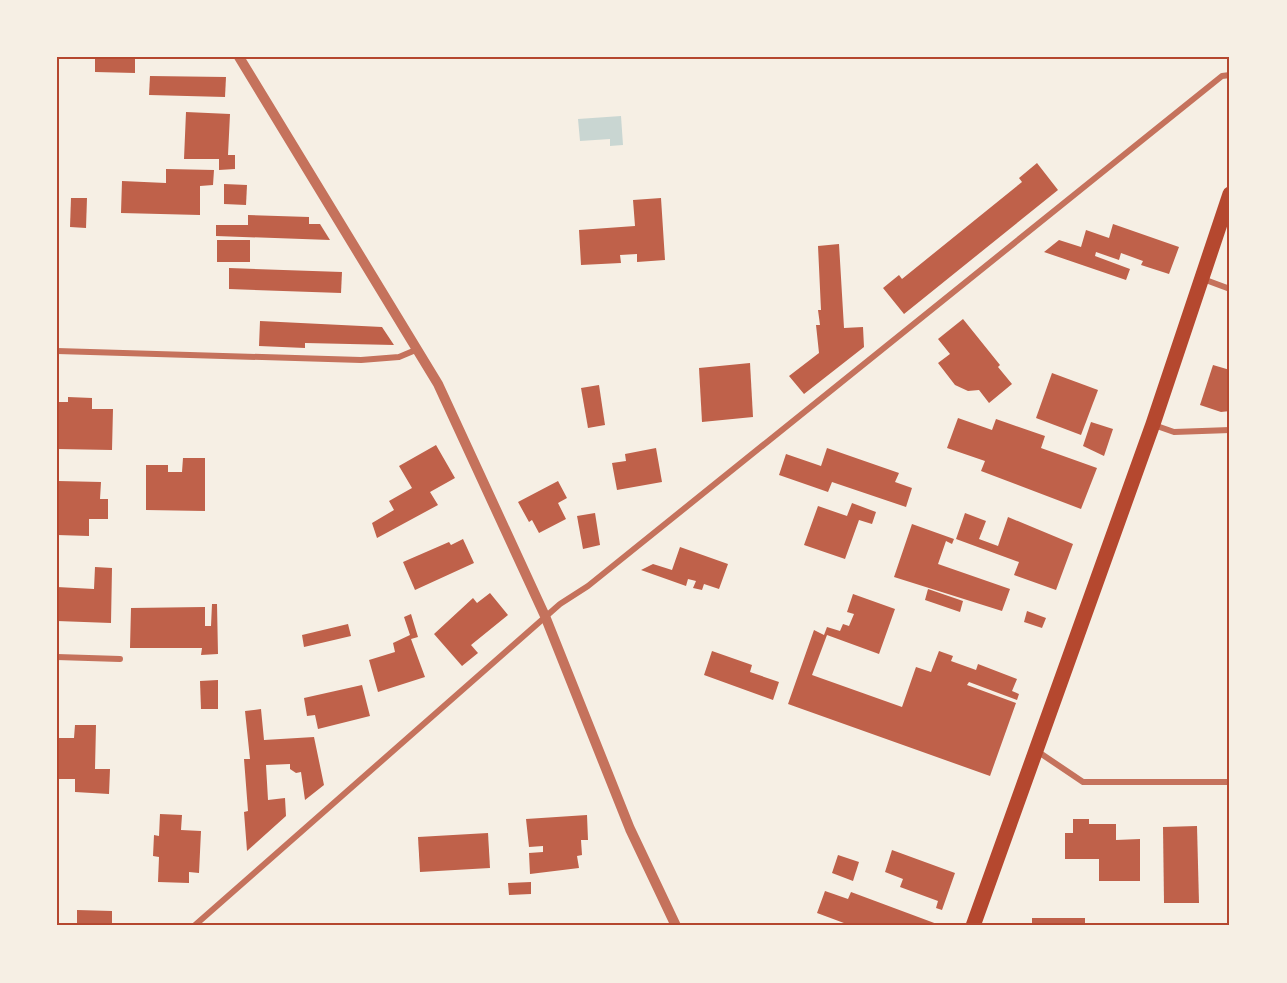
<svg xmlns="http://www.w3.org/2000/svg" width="1287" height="983" font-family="'Fira Sans Condensed',sans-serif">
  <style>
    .water { fill: #c9d6d2 }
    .building { fill: #bf614a }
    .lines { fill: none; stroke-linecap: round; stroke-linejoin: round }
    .minor { stroke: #c5725c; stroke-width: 6 }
    .tertiary { stroke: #c5725c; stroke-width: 10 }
    .primary { stroke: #b5482f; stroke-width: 15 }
    .neatline { fill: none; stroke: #b5482f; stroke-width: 2 }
  </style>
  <rect width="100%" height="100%" fill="#f6efe4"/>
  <path class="water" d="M621 116 623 145 610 146V139L580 141 578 119Z"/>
  <g class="building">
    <path d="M95 57H135V73L95 72Z"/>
    <path d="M150 76 226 77 225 97 149 95Z"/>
    <path d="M186 112 230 114 228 155H235V169L219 170V159H184Z"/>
    <path d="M1037 163 1058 190 904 314 883 288 899 275 902 279 1022 182 1019 178Z"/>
    <path d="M166 169 214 170 213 185 200 186V215L121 213 122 181 166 183Z"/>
    <path d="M224 184 247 185 246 205 224 204Z"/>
    <path d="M71 198H87L86 228 70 227Z"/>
    <path d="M661 198 665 260 637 262V254L620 255 621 263 581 265 579 230 635 226 633 200Z"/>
    <path d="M248 215 309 217V224H320L330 240 216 236V225H248Z"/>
    <path d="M1113 224 1179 247 1169 274 1141 265 1143 261 1121 253 1119 260 1096 252 1095 256 1130 269 1126 280 1044 252 1059 240 1081 247 1086 230 1109 238Z"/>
    <rect x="217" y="240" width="33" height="22"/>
    <path d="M839 244 844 328 863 327 864 347 804 394 789 376 819 353 816 325H820L818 310H821L818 246Z"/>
    <path d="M229 268 342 272 341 293 229 289Z"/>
    <path d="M963 319 1000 365 998 367 1012 384 989 403 979 390 968 391 955 385 938 363 950 354 938 339Z"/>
    <path d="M260 321 382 327 394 345 305 343V348L259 346Z"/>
    <path d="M750 363 753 417 702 422 699 368Z"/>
    <path d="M1213 365 1230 370V411L1221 412 1200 405Z"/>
    <path d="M1052 373 1098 390 1081 435 1036 418Z"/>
    <path d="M599 385 605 425 588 428 581 388Z"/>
    <path d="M68 397 92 398V409H113L112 450 57 449V402H68Z"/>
    <path d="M958 418 992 430 996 419 1045 436 1041 448 1097 468 1081 509 981 471 985 461 947 448Z"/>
    <path d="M1091 422 1113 429 1104 456 1083 446Z"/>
    <path d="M436 445 455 478 430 492 438 505 377 538 372 523 394 510 389 501 412 488 399 466Z"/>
    <path d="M656 448 662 482 617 490 612 463 626 461 625 454Z"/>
    <path d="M827 448 899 473 895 482 912 488 906 507 832 482 828 492 779 475 786 454 821 466Z"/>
    <path d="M183 458H205V511L146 510V465H168V472H182Z"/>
    <path d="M58 481 101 482 100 499H108V519H89V536L57 535Z"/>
    <path d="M558 481 567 498 558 503 566 519 539 533 532 520 529 522 518 502Z"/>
    <path d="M852 503 876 512 872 524 859 520 845 559 804 545 818 506 847 516Z"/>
    <path d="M595 513 600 545 583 549 577 516Z"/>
    <path d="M965 513 986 521 979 539 998 546 1008 517 1073 544 1056 590 1014 575 1019 562 956 539Z"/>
    <path d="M912 524 954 539 952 544 946 541 938 564 1010 589 1002 611 894 577Z"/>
    <path d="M463 539 474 563 415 590 403 562 449 542 451 545Z"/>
    <path d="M680 547 728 564 719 589 704 584 702 590 693 588 696 581 688 579 686 586 641 570 653 564 672 570Z"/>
    <path d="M95 567 112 568 111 623 57 621V587L94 589Z"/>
    <path d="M928 589 963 601 960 612 925 600Z"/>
    <path d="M490 593 508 615 471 645 478 653 462 666 434 634 473 598 477 603Z"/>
    <path d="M853 594 895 609 879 654 827 635 812 675 902 707 916 667 931 672 939 651 953 656 951 661 976 670 978 664 1017 679 1012 691 1019 694 1017 700 969 682 967 685 1016 703 990 776 788 704 814 630 824 635 827 627 840 631 843 624 849 626 854 614 847 612Z"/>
    <path d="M212 604H217L218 654 201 655 202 648H130L131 608 205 607V626H211Z"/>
    <path d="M1027 611 1046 618 1042 628 1024 622Z"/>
    <path d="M411 614 418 637 411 639 425 677 378 692 369 660 395 652 393 643 410 635 404 617Z"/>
    <path d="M348 624 351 636 304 647 302 635Z"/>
    <path d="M712 651 752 665 750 672 779 682 773 700 704 675Z"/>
    <path d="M218 680V709H201L200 681Z"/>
    <path d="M362 685 370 716 318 729 315 715 307 716 304 698Z"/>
    <path d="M261 709 264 740 314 737 324 785 305 800 301 772 296 773 290 769V764L266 765 268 800 285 798 286 816 247 851 244 812 248 811 244 759H250L245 711Z"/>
    <path d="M75 725H96L95 769H110L109 794 75 792V779H57V738H74Z"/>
    <path d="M160 814 182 815 181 830 201 831 199 873 189 872V883L158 882 159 857 153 856 154 835 159 836Z"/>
    <path d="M587 815 588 840H581L582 855 577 856 579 868 530 874 529 853 543 852V846L529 847 526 819Z"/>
    <path d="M1073 819H1089V824H1116V840L1140 839V881H1099V859H1065V833H1073Z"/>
    <path d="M1197 826 1199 903H1164L1163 827Z"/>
    <path d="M488 833 490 868 420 872 418 837Z"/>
    <path d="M892 850 955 873 942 910 936 908 938 901 900 887 903 879 885 872Z"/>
    <path d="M838 855 859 862 853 881 832 873Z"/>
    <path d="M531 882V894L509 895 508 883Z"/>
    <rect x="1227" y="882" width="3" height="44"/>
    <path d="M825 891 848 899 851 892 937 924 852 926 817 913Z"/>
    <path d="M77 910 112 911V926H77Z"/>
    <rect x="1032" y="918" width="53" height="8"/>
  </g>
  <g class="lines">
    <g class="minor">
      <path d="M1203 279 1230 289"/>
      <path d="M57 351 361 360 399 357 418 349"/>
      <path d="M1154 425 1174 432 1230 430"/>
      <path d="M57 657 120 659"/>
      <path d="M1037 751 1083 782H1230"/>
      <path d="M194 926 560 604 588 586 1222 76 1230 75"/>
    </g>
    <path class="tertiary" d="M239 57 438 384 545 616 630 829 676 926"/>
    <path class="primary" d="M973 926 1153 424 1230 194"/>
  </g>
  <rect width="1287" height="983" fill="none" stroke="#f6efe4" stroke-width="117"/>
  <rect x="58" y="58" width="1170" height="866" class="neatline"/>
</svg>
